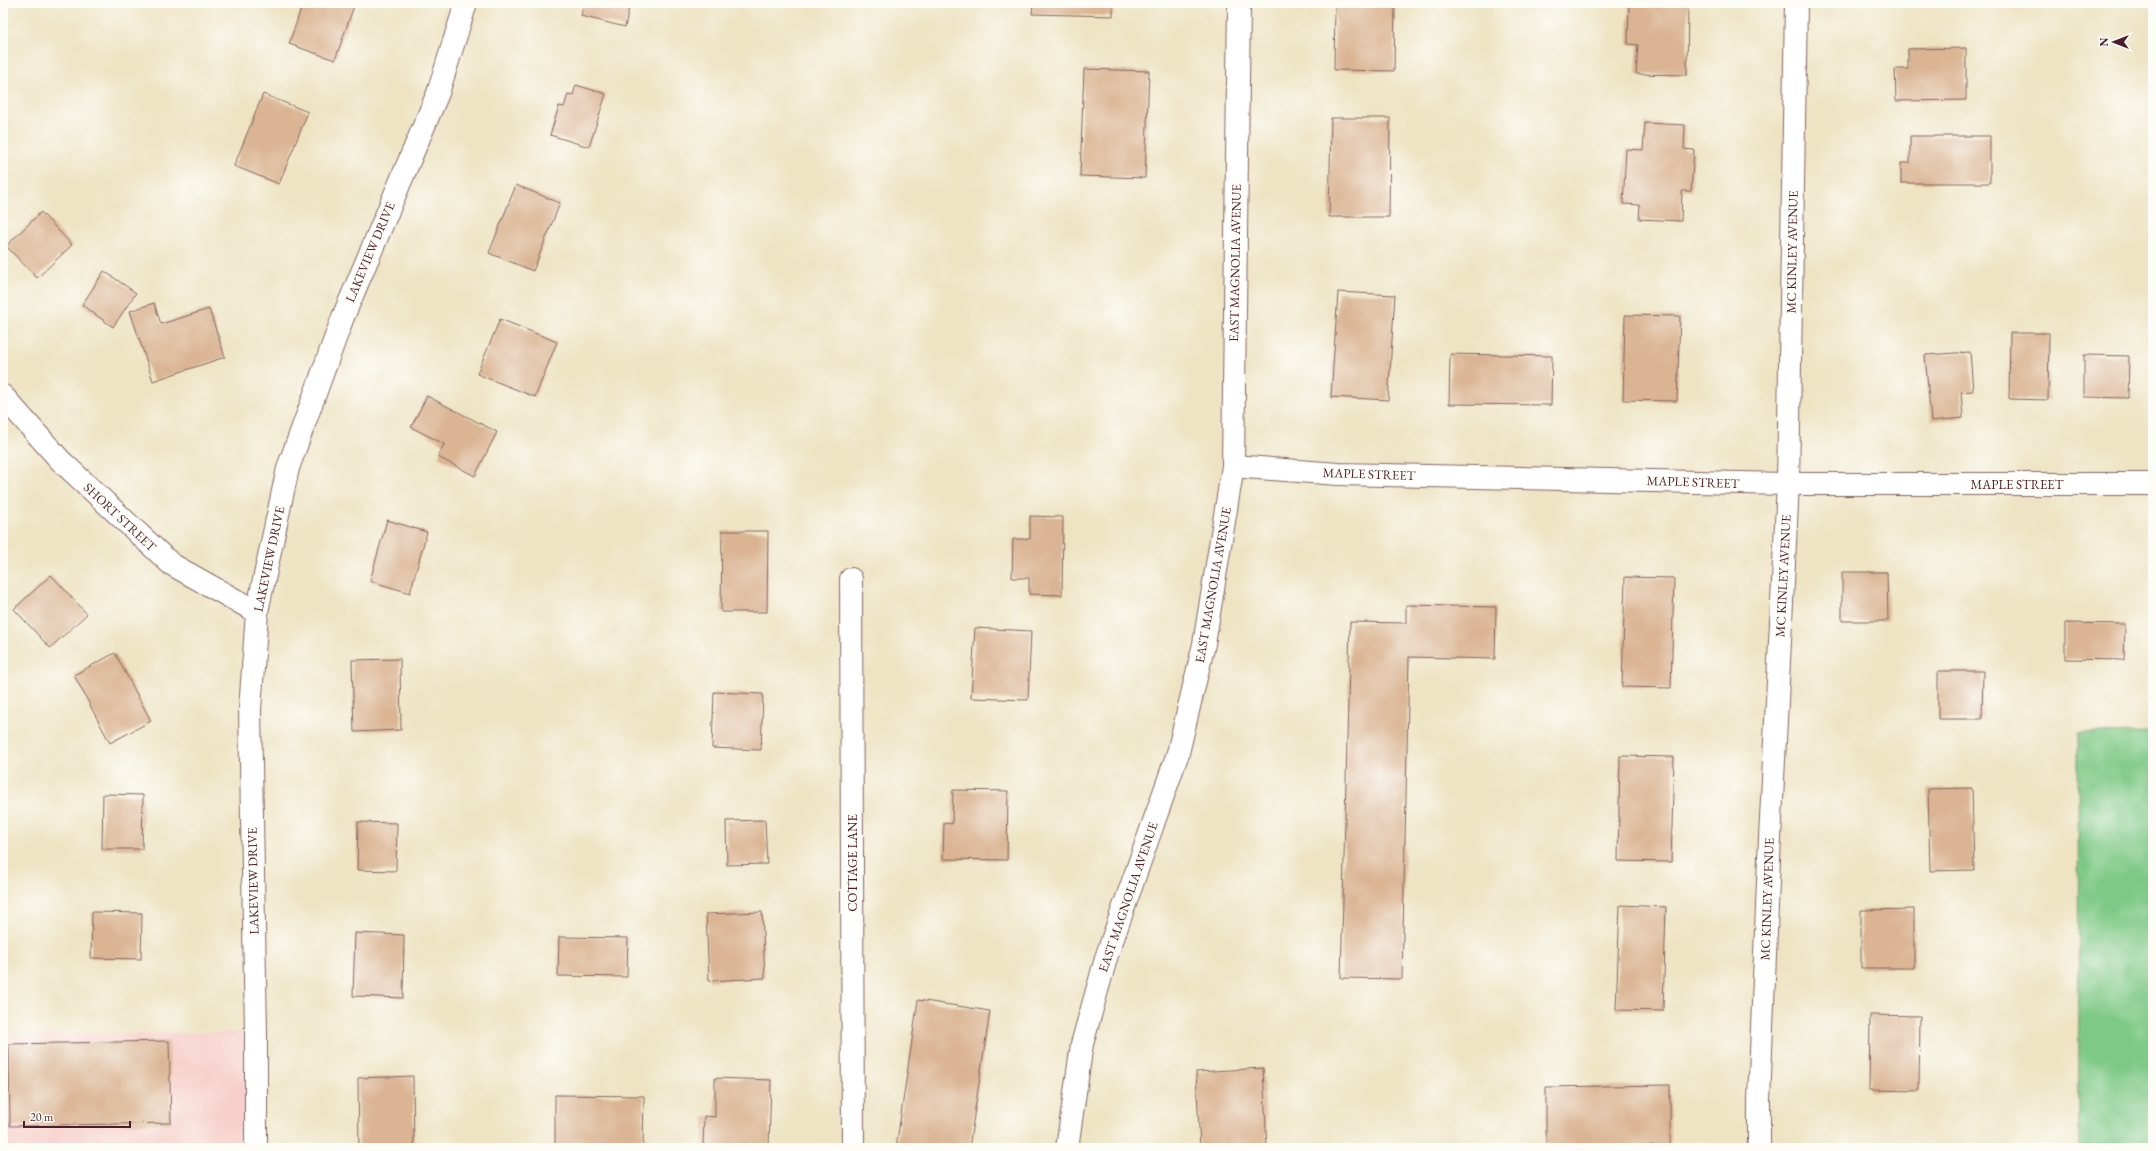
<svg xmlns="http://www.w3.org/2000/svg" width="2156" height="1151" font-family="'EB Garamond',serif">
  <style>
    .built { fill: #f7d0cb }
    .green { fill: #7fc987; stroke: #647459 }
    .building { fill: #dab493 }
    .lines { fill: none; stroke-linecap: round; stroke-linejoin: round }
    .minor-casing { stroke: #836461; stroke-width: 24 }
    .minor { stroke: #fff; stroke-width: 22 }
    .labels { text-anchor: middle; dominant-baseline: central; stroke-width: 4; stroke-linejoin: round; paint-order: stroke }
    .street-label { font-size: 13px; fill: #4a1f2b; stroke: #fdfcf7 }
  </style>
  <rect width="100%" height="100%" fill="#fdfcf7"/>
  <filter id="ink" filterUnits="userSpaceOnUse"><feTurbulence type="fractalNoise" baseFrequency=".025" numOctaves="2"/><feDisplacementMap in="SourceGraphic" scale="8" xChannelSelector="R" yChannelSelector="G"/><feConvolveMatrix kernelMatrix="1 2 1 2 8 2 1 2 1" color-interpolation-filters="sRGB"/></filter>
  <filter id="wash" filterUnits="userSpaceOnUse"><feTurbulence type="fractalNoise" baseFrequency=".012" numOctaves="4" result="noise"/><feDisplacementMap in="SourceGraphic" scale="16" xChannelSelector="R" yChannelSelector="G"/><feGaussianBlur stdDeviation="0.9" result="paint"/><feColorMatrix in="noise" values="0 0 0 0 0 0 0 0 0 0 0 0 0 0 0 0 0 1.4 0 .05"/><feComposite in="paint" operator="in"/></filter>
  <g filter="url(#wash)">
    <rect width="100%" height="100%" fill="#eee4c4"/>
    <path class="built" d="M256 1032 257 1148H3V1035Z"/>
    <path class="green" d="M2153 732V1148H2079L2078 733Z"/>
    <g id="blocks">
      <g class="building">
        <path d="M303 3H355L335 60 289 44Z"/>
        <path d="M584 3H630L625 27 581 16Z"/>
        <path d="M1033 3H1113V16L1032 14Z"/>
        <path d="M1335 3H1395L1394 71 1334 70Z"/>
        <path d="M1629 3H1688L1687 75 1636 74 1638 45 1628 44Z"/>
        <path d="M1966 48V100L1896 101 1895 69H1908V49Z"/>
        <path d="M1084 69 1149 71 1145 178 1080 176Z"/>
        <path d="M576 85 606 94 589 147 550 135 559 106 564 107 568 94 573 95Z"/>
        <path d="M263 94 308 112 279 184 234 166Z"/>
        <path d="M1331 118H1390L1389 217H1329Z"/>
        <path d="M1645 123 1685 125 1684 149 1694 150 1691 191H1682L1681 221 1639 219 1640 205 1623 204 1626 149 1643 150Z"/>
        <path d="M1910 136H1990V183H1901V163H1910Z"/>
        <path d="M516 185 560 203 533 271 489 253Z"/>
        <path d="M41 212 72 245 37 278 6 246Z"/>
        <path d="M104 271 136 293 113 327 82 305Z"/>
        <path d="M1338 292 1395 295 1388 400 1331 397Z"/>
        <path d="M154 303 161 324 209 309 225 357 153 381 130 311Z"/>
        <path d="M1625 315 1680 316 1677 401 1623 400Z"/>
        <path d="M500 319 557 342 535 397 477 374Z"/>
        <path d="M2010 333H2049L2048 400 2009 399Z"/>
        <path d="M1970 352 1973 391 1961 392 1963 418 1931 421 1925 355Z"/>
        <path d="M1450 354 1552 356 1551 405 1449 404Z"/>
        <path d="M2084 355 2129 356 2128 398 2084 397Z"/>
        <path d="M427 396 497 432 475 476 438 457 444 444 411 427Z"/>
        <path d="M1030 516 1063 517 1062 595 1029 594V578H1012L1013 539H1030Z"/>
        <path d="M387 520 427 532 410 593 370 581Z"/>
        <path d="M722 531H768L767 612H721Z"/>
        <path d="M1842 572H1887L1888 621H1842Z"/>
        <path d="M51 575 87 614 50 648 14 609Z"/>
        <path d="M1625 577 1674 578 1671 688 1622 687Z"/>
        <path d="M1406 605 1496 607 1495 659 1409 657 1402 979 1341 978 1350 622 1406 623Z"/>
        <path d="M2065 623 2125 624 2124 660 2065 659Z"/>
        <path d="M975 628 1031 631 1028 700 971 698Z"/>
        <path d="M115 653 151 721 110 743 74 675Z"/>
        <path d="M400 659 401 730 354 732 352 660Z"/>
        <path d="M1938 671H1983L1982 719H1938Z"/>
        <path d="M714 692 763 694 761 750 712 748Z"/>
        <path d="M1620 756 1674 757 1671 862 1618 861Z"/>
        <path d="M1972 788 1974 870 1930 871 1928 789Z"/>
        <path d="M953 790 1008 791 1007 860 943 859 944 823 952 824Z"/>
        <path d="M103 794 143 795 142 849H102Z"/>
        <path d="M765 820 767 864 727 865 726 821Z"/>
        <path d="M358 822 397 823 396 871 357 870Z"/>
        <path d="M1620 905 1666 907 1663 1011 1616 1010Z"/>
        <path d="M1914 909V968H1861V910Z"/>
        <path d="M92 912 142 913 141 959 91 958Z"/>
        <path d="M762 912 765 978 709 981 706 914Z"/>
        <path d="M355 933 404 935 403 998 353 996Z"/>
        <path d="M559 937 628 938 627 977 558 976Z"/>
        <path d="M918 1000 990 1011 969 1148H896Z"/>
        <path d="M1870 1015 1920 1016 1919 1091 1869 1090Z"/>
        <path d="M169 1041 171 1123 10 1126 9 1044Z"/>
        <path d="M1263 1068 1267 1148H1200L1196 1072Z"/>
        <path d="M413 1076 414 1148H359L358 1078Z"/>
        <path d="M715 1078 771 1080 769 1148H716V1146L703 1145 704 1116 715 1117Z"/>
        <path d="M1670 1085V1146L1546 1148V1087Z"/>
        <path d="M555 1095 644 1096 643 1148H555Z"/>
      </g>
    </g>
  </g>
  <g filter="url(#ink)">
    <use href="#blocks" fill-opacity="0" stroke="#836461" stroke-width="1"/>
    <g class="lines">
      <g class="minor-casing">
        <g id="minor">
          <path d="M3 396 60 460 171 564 257 612"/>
          <path d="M1233 466 1338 474 1788 484H2153"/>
          <path d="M851 579 853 1148"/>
          <path d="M256 1148V1032L250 710 257 612 288 468 343 317 438 93 466 3"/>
          <path d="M1067 1148 1082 1044 1107 955 1178 753 1204 644 1233 466 1239 3"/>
          <path d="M1759 1148V1100L1769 858 1788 484 1796 3"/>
        </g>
      </g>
      <use href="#minor" class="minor"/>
    </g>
  </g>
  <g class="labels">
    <g class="street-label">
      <text transform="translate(370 252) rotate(-67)">LAKEVIEW DRIVE</text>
      <text transform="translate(1792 252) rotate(-89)">MC KINLEY AVENUE</text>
      <text transform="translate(1235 263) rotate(-89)">EAST MAGNOLIA AVENUE</text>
      <text transform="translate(1369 474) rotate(2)">MAPLE STREET</text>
      <text transform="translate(1693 482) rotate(2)">MAPLE STREET</text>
      <text x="2017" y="484">MAPLE STREET</text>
      <text transform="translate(120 517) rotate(43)">SHORT STREET</text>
      <text transform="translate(269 559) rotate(-78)">LAKEVIEW DRIVE</text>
      <text transform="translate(1783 576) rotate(-87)">MC KINLEY AVENUE</text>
      <text transform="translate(1213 585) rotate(-80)">EAST MAGNOLIA AVENUE</text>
      <text transform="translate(852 863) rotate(-90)">COTTAGE LANE</text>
      <text transform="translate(253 881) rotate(-91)">LAKEVIEW DRIVE</text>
      <text transform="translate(1128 897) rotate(-71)">EAST MAGNOLIA AVENUE</text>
      <text transform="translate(1767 899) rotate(-88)">MC KINLEY AVENUE</text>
    </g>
  </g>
  <rect width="2156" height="1151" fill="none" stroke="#fdfcf7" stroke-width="16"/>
  <g transform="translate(2114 42) rotate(270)" stroke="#fdfcf7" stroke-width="3" paint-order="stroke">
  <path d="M0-3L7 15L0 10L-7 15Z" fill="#4a1f2b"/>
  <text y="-6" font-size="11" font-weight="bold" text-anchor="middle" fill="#4a1f2b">N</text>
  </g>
  <path d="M24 1121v6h106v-6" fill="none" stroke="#4a1f2b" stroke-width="2"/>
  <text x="30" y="1121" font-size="12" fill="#4a1f2b" stroke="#fdfcf7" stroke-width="3" paint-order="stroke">20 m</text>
</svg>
